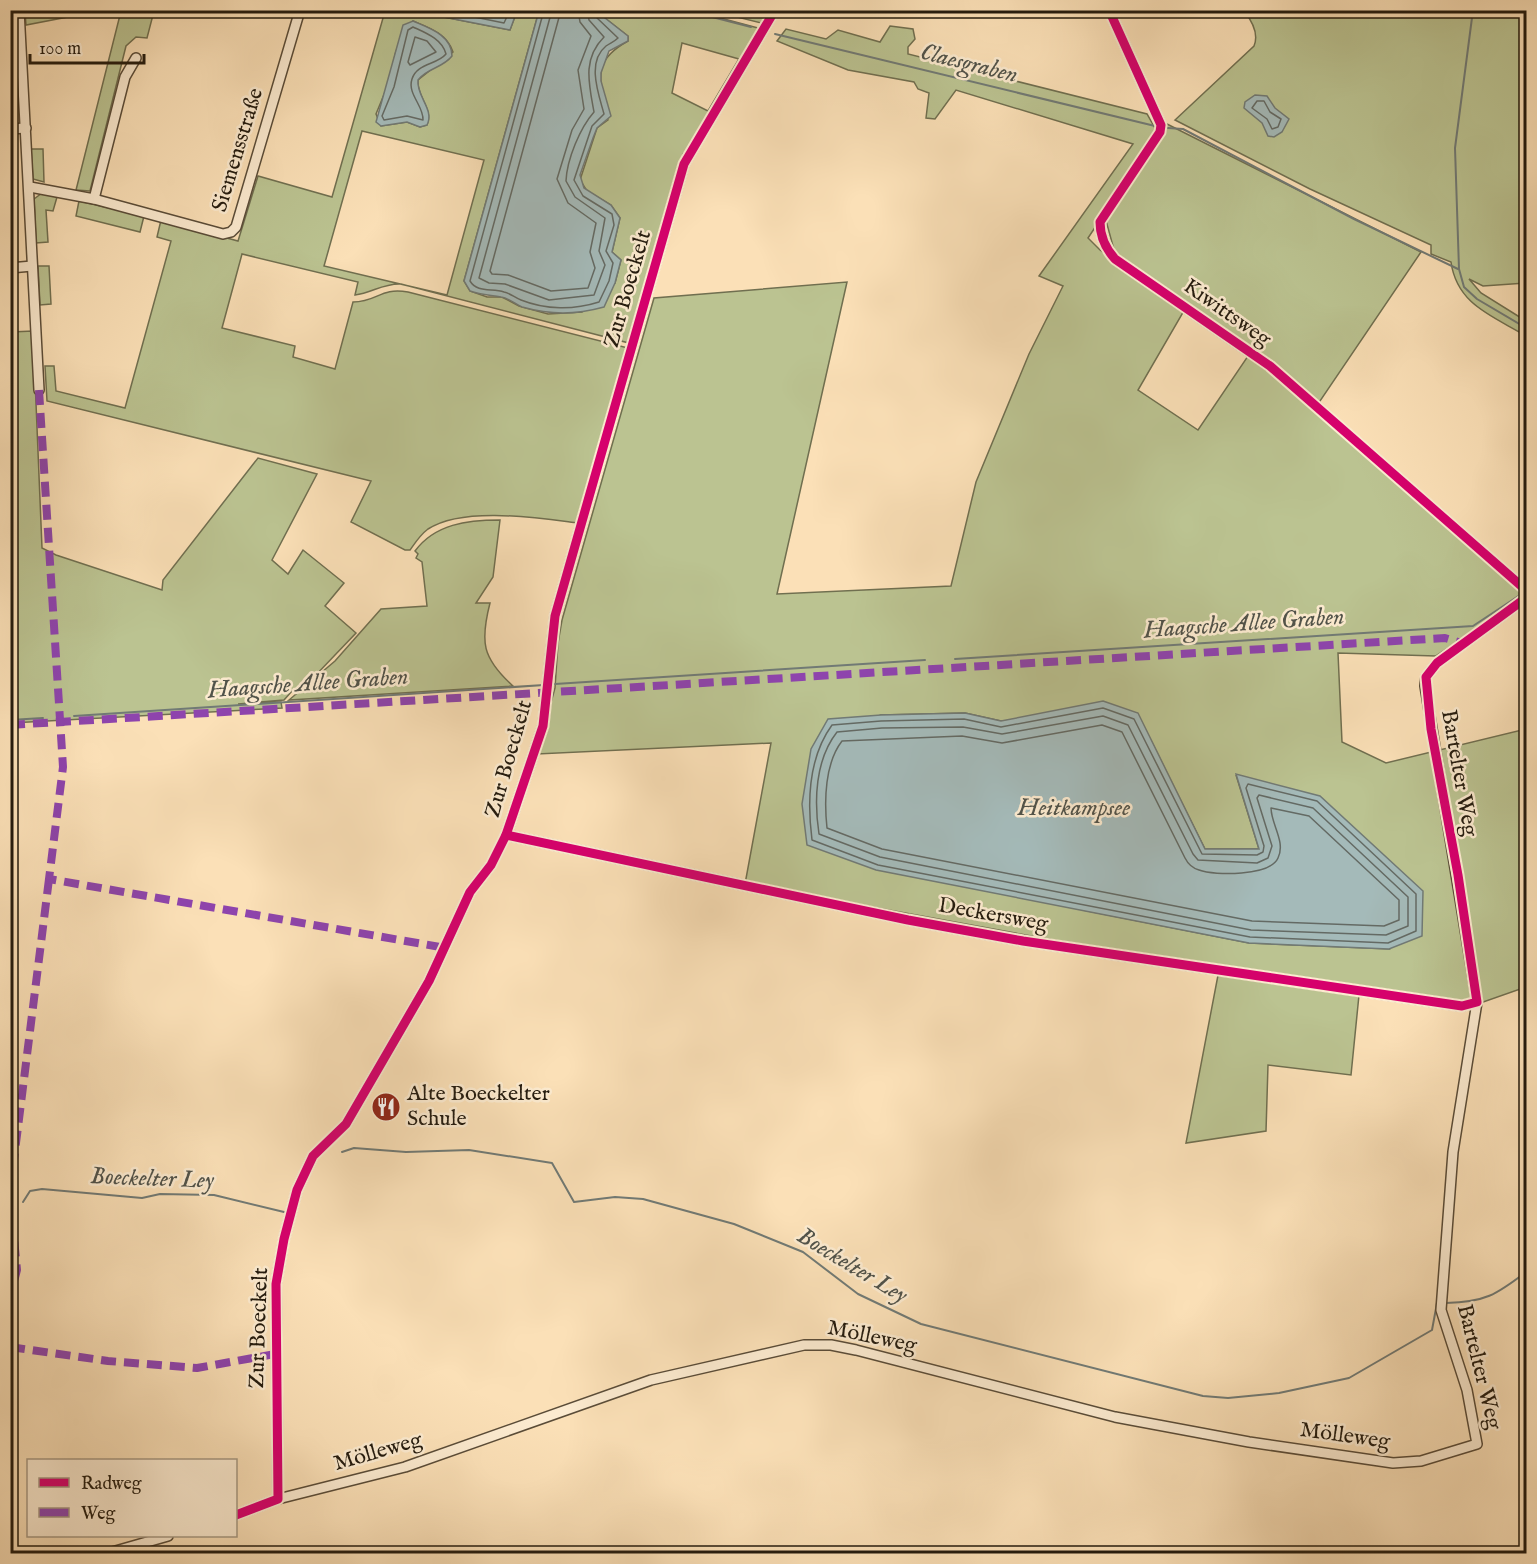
<svg xmlns="http://www.w3.org/2000/svg" width="1537" height="1564" font-family="'IM FELL English',serif">
  <style>
    .green { fill: #bbc391; stroke: #706f50; stroke-width: 1.5; fill-rule: evenodd }
    .water { fill: #a4bab9; stroke: #717a75; stroke-width: 1.5 }
    .lines { fill: none; stroke-linecap: round; stroke-linejoin: round }
    .shore { stroke: #646a64; stroke-width: 1.5 }
    .stream { stroke: #717a75; stroke-width: 2 }
    .minor-casing { stroke: #5a4c38; stroke-width: 12 }
    .minor { stroke: #fcebd0; stroke-width: 9 }
    .quiet { stroke: #8e44ad; stroke-width: 8; stroke-dasharray: 15 8; stroke-linecap: butt }
    .cycleway-casing { stroke: #fcebd0; stroke-width: 13 }
    .cycleway { stroke: #d6006c; stroke-width: 9 }
    .labels { text-anchor: middle; dominant-baseline: central; stroke-width: 5; stroke-linejoin: round; paint-order: stroke }
    .street-label { font-size: 22px; fill: #241b0e; stroke: #fcebd0 }
    .poi-label { font-size: 22px; fill: #241b0e; stroke: #fcebd0; text-anchor: start }
    .water-label { font-size: 24px; font-style: italic; fill: #51534a; stroke: #fcebd0 }
  </style>
  <rect width="100%" height="100%" fill="#fbe0b7"/>
  <filter id="stains"><feTurbulence type="fractalNoise" baseFrequency=".00333" numOctaves="4"/><feColorMatrix values="0 0 0 0 .2 0 0 0 0 .09 0 0 0 0 .02 0 0 0 .5 -.17"/></filter>
  <radialGradient id="worn" r=".72"><stop offset=".6" stop-color="#630" stop-opacity="0"/><stop offset="1" stop-color="#630" stop-opacity=".3"/></radialGradient>
  <g class="green">
    <path d="M25 11V10L99 11 26 25Z"/>
    <path d="M121 11H154L147 38 136 37 126 46 90 191 76 190Z"/>
    <path d="M385 11H413L510 30 517 11H539L464 281 470 291 487 297H502L519 306 548 314 582 312 615 283 621 260 612 252 620 218 611 205 587 191 580 180 597 128 608 120C602 82 588 63 628 41V36L596 11H694L758 28 688 150 683 154 684 158 629 343 401 284C383 283 372 293 355 295L358 282 242 254 222 328 295 346 293 357 335 369 353 302C378 302 380 287 408 292L628 348 578 523C538 518 463 506 428 529 420 535 415 543 410 550H405L351 522 371 481 47 401 45 366H54L56 391 125 408 171 241 157 237 161 220 238 241 258 176 332 197ZM413 21C430 28 447 34 453 52L418 80C416 96 434 109 427 125L420 127 407 122 381 126 376 114 388 85 396 51ZM682 43 739 59 708 111 672 93ZM362 131 484 160 447 295 324 266Z"/>
    <path d="M713 11 768 10V11L761 23Z"/>
    <path d="M1244 11H1526V283L1483 286 1469 279 1481 293 1526 321V336C1493 316 1457 305 1451 262L1431 254V245L1310 189 1175 120 1254 46C1259 34 1252 21 1244 11Z"/>
    <path d="M890 26 913 29 915 39 908 47V54L1147 114 1156 130 1151 144 1088 238 1100 250 1185 309 1138 390 1198 430 1250 353 1526 592V597L1436 656 1338 653 1342 742 1386 763 1526 729V987L1469 1007 1359 995 1351 1075 1268 1065 1266 1131 1186 1143 1219 970 745 884 771 743 537 754 555 688 558 643 562 620 654 298 847 282 777 594 951 586 976 482 1029 354 1063 286 1039 276 1133 144 956 90 935 119 926 118 929 93 918 89 914 82 848 70 777 41 786 29 826 39 838 30 880 42ZM965 713 1001 721 1137 713 1205 849H1259L1236 775 1389 949 1249 943 1083 910 881 715Z"/>
    <path d="M1165 123 1421 252 1318 404 1116 257 1105 217 1152 149Z"/>
    <path d="M31 149H43L44 182 33 179Z"/>
    <path d="M42 193 57 197 53 211 46 210 48 242 36 243 34 199Z"/>
    <path d="M79 201 144 216 140 232 76 216Z"/>
    <path d="M38 266H49L51 304 40 305Z"/>
    <path d="M33 331 42 548 56 555 162 590 163 580 258 458 317 474 272 560 288 574 303 550 344 583 325 606 356 633 314 677 292 691 284 700 238 704 281 702 282 708 11 723V332Z"/>
    <path d="M500 520 493 577 476 603H490C480 642 482 658 513 686L289 700 335 661 381 609 427 606 422 562 416 558 418 554 415 551C435 524 467 520 500 520Z"/>
  </g>
  <g class="water">
    <path d="M413 11 517 10V11L510 30Z"/>
    <path d="M596 11 628 36V41L609 51 601 73V81L611 116 597 128 593 138 580 175 584 188 611 205 620 218 612 252 621 260 615 283 604 307C575 315 551 315 522 307 515 304 509 298 501 297 490 295 481 295 470 291L464 281 539 11Z"/>
    <path d="M413 21C429 28 452 35 452 56 443 68 427 68 418 80 416 96 435 110 427 125L420 127 407 122 381 126 376 122 403 25Z"/>
    <path d="M1255 95 1267 96 1275 108 1289 119 1282 132 1274 137 1268 136 1262 123 1244 108 1245 102Z"/>
    <path d="M1103 701 1138 713 1205 849H1259L1236 774 1320 796 1423 891 1422 936 1389 949 1249 943 876 870 807 845 802 804 811 749 828 719 881 715 965 713 1001 721Z"/>
  </g>
  <g class="lines">
    <g class="shore">
      <path d="M440 10 504 23 510 10"/>
      <path d="M544 10 470 281C477 293 492 288 504 292 510 293 515 298 521 300 546 310 574 310 599 302L609 281 613 263 606 251 614 225 612 214 583 196 574 180 592 126 604 114C599 95 586 62 606 46 610 43 614 42 618 38L596 17 594 10"/>
      <path d="M552 10 479 278 489 283 505 284 549 300 594 295 605 265 599 251 605 218 575 197 566 181C567 159 580 128 594 112 589 84 582 59 604 37L589 20 587 10"/>
      <path d="M561 10 490 271 492 274 508 275 551 291 588 288 595 268 590 252 596 223 568 203 557 179 572 130 584 109 578 70 591 36 580 22 578 10"/>
      <path d="M413 27C426 33 442 39 446 54 437 65 417 63 412 79 407 94 424 106 423 120L407 116 384 120 382 116 394 87 408 30Z"/>
      <path d="M415 37 427 41 436 52 410 65 408 62Z"/>
      <path d="M1257 101H1264L1270 112 1281 119 1278 127 1272 129 1267 119 1252 108Z"/>
      <path d="M1103 708 1134 719 1202 854 1257 855 1263 852 1264 846 1246 788 1248 784 1317 801 1416 894V931L1388 943 1250 937 878 865 812 840C807 801 808 758 832 725L881 721 964 719 1001 727Z"/>
      <path d="M1103 716 1128 725 1193 854 1198 860 1257 863 1268 858 1272 846 1257 798 1259 795 1313 808 1408 897V926L1386 935 1251 930 880 857 819 834C814 801 815 760 837 732L882 728 963 727 1002 734Z"/>
      <path d="M1102 725 1122 732 1185 858C1188 864 1192 868 1199 870 1215 876 1270 876 1278 858 1286 842 1271 824 1271 808L1309 816 1399 900V920L1384 926 1252 921 882 849 827 828C824 800 825 763 842 741L962 736 1002 743Z"/>
    </g>
    <g class="stream">
      <path d="M685 10 751 27"/>
      <path d="M1473 10 1455 148 1459 269 1464 287 1477 299 1526 328"/>
      <path d="M35 12 41 10"/>
      <path d="M775 34 1155 126"/>
      <path d="M1168 128 1183 129 1354 219 1458 269"/>
      <path d="M955 659 1473 626 1523 593"/>
      <path d="M555 684 925 660"/>
      <path d="M74 716 544 685"/>
      <path d="M10 720 43 718"/>
      <path d="M342 1152 354 1148 406 1152 469 1150 552 1163 574 1202 615 1197 643 1199 734 1224 803 1252 858 1294 921 1324 1203 1396 1228 1398 1279 1393 1349 1378 1432 1330 1437 1303"/>
      <path d="M23 1202 30 1191 42 1189 142 1198 160 1194 214 1195 284 1212"/>
      <path d="M1446 1303C1485 1302 1496 1295 1526 1272"/>
    </g>
    <g class="minor-casing">
      <g id="minor">
        <path d="M19 10 39 390"/>
        <path d="M1109 10 1161 125 1160 132 1100 222C1100 236 1106 249 1115 259L1270 366 1526 590"/>
        <path d="M10 129 26 128"/>
        <path d="M30 187 94 199 223 234 231 232 236 227 300 10"/>
        <path d="M94 199 125 77 136 58"/>
        <path d="M10 268 32 266"/>
        <path d="M506 835 908 920 1023 941 1462 1006 1477 1002"/>
        <path d="M278 1499 276 1284 284 1239 297 1190 313 1156 346 1124 429 981 470 892 491 865 506 835 543 726 555 616 684 164 775 10"/>
        <path d="M236 1515 278 1499 405 1467 651 1380 804 1345H831L856 1350 1115 1417 1249 1442 1393 1463 1421 1461 1477 1444 1467 1390 1441 1310 1453 1152 1477 1002 1425 686 1426 677 1437 663 1526 598"/>
        <path d="M105 1554 168 1536"/>
      </g>
    </g>
    <use href="#minor" class="minor"/>
    <g class="quiet">
      <path d="M39 390 63 767 49 879 446 948"/>
      <path d="M10 725 1445 638 1465 644"/>
      <path d="M10 1191 49 879"/>
      <path d="M10 1196 17 1270 10 1296"/>
      <path d="M10 1347 108 1361 197 1368 275 1354"/>
    </g>
    <g class="cycleway-casing">
      <g id="cycleway">
        <path d="M1109 10 1161 125 1160 132 1100 222C1100 236 1106 249 1115 259L1270 366 1526 590"/>
        <path d="M506 835 908 920 1023 941 1462 1006 1477 1002 1458 875 1431 729 1426 677 1437 663 1526 598"/>
        <path d="M236 1515 278 1499 276 1284 284 1239 297 1190 313 1156 346 1124 429 981 470 892 491 865 506 835 543 726 555 616 684 164 775 10"/>
      </g>
    </g>
    <use href="#cycleway" class="cycleway"/>
  </g>
  <defs>
    <g id="restaurant-disc" transform="scale(1.5)"><circle r="9.5" fill="#8f2418" stroke="#fcebd0"/><path d="M-5-6h1v4h1v-4h1v4h1v-4h1v5L-1.5 .5V6h-2V.5L-5-1ZM5-6V6H3V1.5H1.5Q1.5-4 5-6Z" fill="#fff"/></g>
  </defs>
  <g fill-rule="evenodd">
    <use href="#restaurant-disc" x="386" y="1107"/>
  </g>
  <g class="labels">
    <g class="street-label">
      <text transform="translate(238 150) rotate(-73)">Siemensstraße</text>
      <text transform="translate(628 289) rotate(-74)">Zur Boeckelt</text>
      <text transform="translate(1227 313) rotate(35)">Kiwittsweg</text>
      <text transform="translate(509 759) rotate(-74)">Zur Boeckelt</text>
      <text transform="translate(1459 773) rotate(80)">Bartelter Weg</text>
      <text transform="translate(993 915) rotate(10)">Deckersweg</text>
      <text transform="translate(259 1328) rotate(-88)">Zur Boeckelt</text>
      <text transform="translate(872 1337) rotate(12)">Mölleweg</text>
      <text transform="translate(1479 1367) rotate(76)">Bartelter Weg</text>
      <text transform="translate(1345 1436) rotate(8)">Mölleweg</text>
      <text transform="translate(378 1452) rotate(-16)">Mölleweg</text>
    </g>
    <g class="poi-label">
      <text x="407" y="1094">Alte Boeckelter<tspan x="407" dy="25">Schule</tspan></text>
    </g>
    <g class="water-label">
      <text transform="translate(969 64) rotate(14)">Claesgraben</text>
      <text transform="translate(1244 624) rotate(-4)">Haagsche Allee Graben</text>
      <text transform="translate(308 684) rotate(-4)">Haagsche Allee Graben</text>
      <text x="1074" y="808">Heitkampsee</text>
      <text transform="translate(152 1179) rotate(2)">Boeckelter Ley</text>
      <text transform="translate(852 1266) rotate(31)">Boeckelter Ley</text>
    </g>
  </g>
  <rect width="1537" height="1564" fill="none" stroke="#fbe0b7" stroke-width="36"/>
  <rect x="12" y="12" width="1513" height="1540" fill="none" stroke="#241b0e" stroke-width="3"/>
  <rect x="18" y="18" width="1501" height="1528" fill="none" stroke="#241b0e" stroke-width="1.5"/>
  <rect x="27" y="1459" width="210" height="78" fill="#fcebd0" stroke="#a69882" stroke-width="1.5"/>
  <rect x="39" y="1478" width="30" height="9" fill="#d6006c" stroke="#a69882" stroke-width="1.5"/>
  <text x="81" y="1489" font-size="18" fill="#241b0e">Radweg</text>
  <rect x="39" y="1508" width="30" height="9" fill="#8e44ad" stroke="#a69882" stroke-width="1.5"/>
  <text x="81" y="1519" font-size="18" fill="#241b0e">Weg</text>
  <path d="M30 54v9h114v-9" fill="none" stroke="#241b0e" stroke-width="3"/>
  <text x="39" y="54" font-size="18" fill="#241b0e" stroke="#fcebd0" stroke-width="4.5" paint-order="stroke">100 m</text>
  <rect width="100%" height="100%" filter="url(#stains)"/>
  <rect width="100%" height="100%" fill="url(#worn)"/>
</svg>
